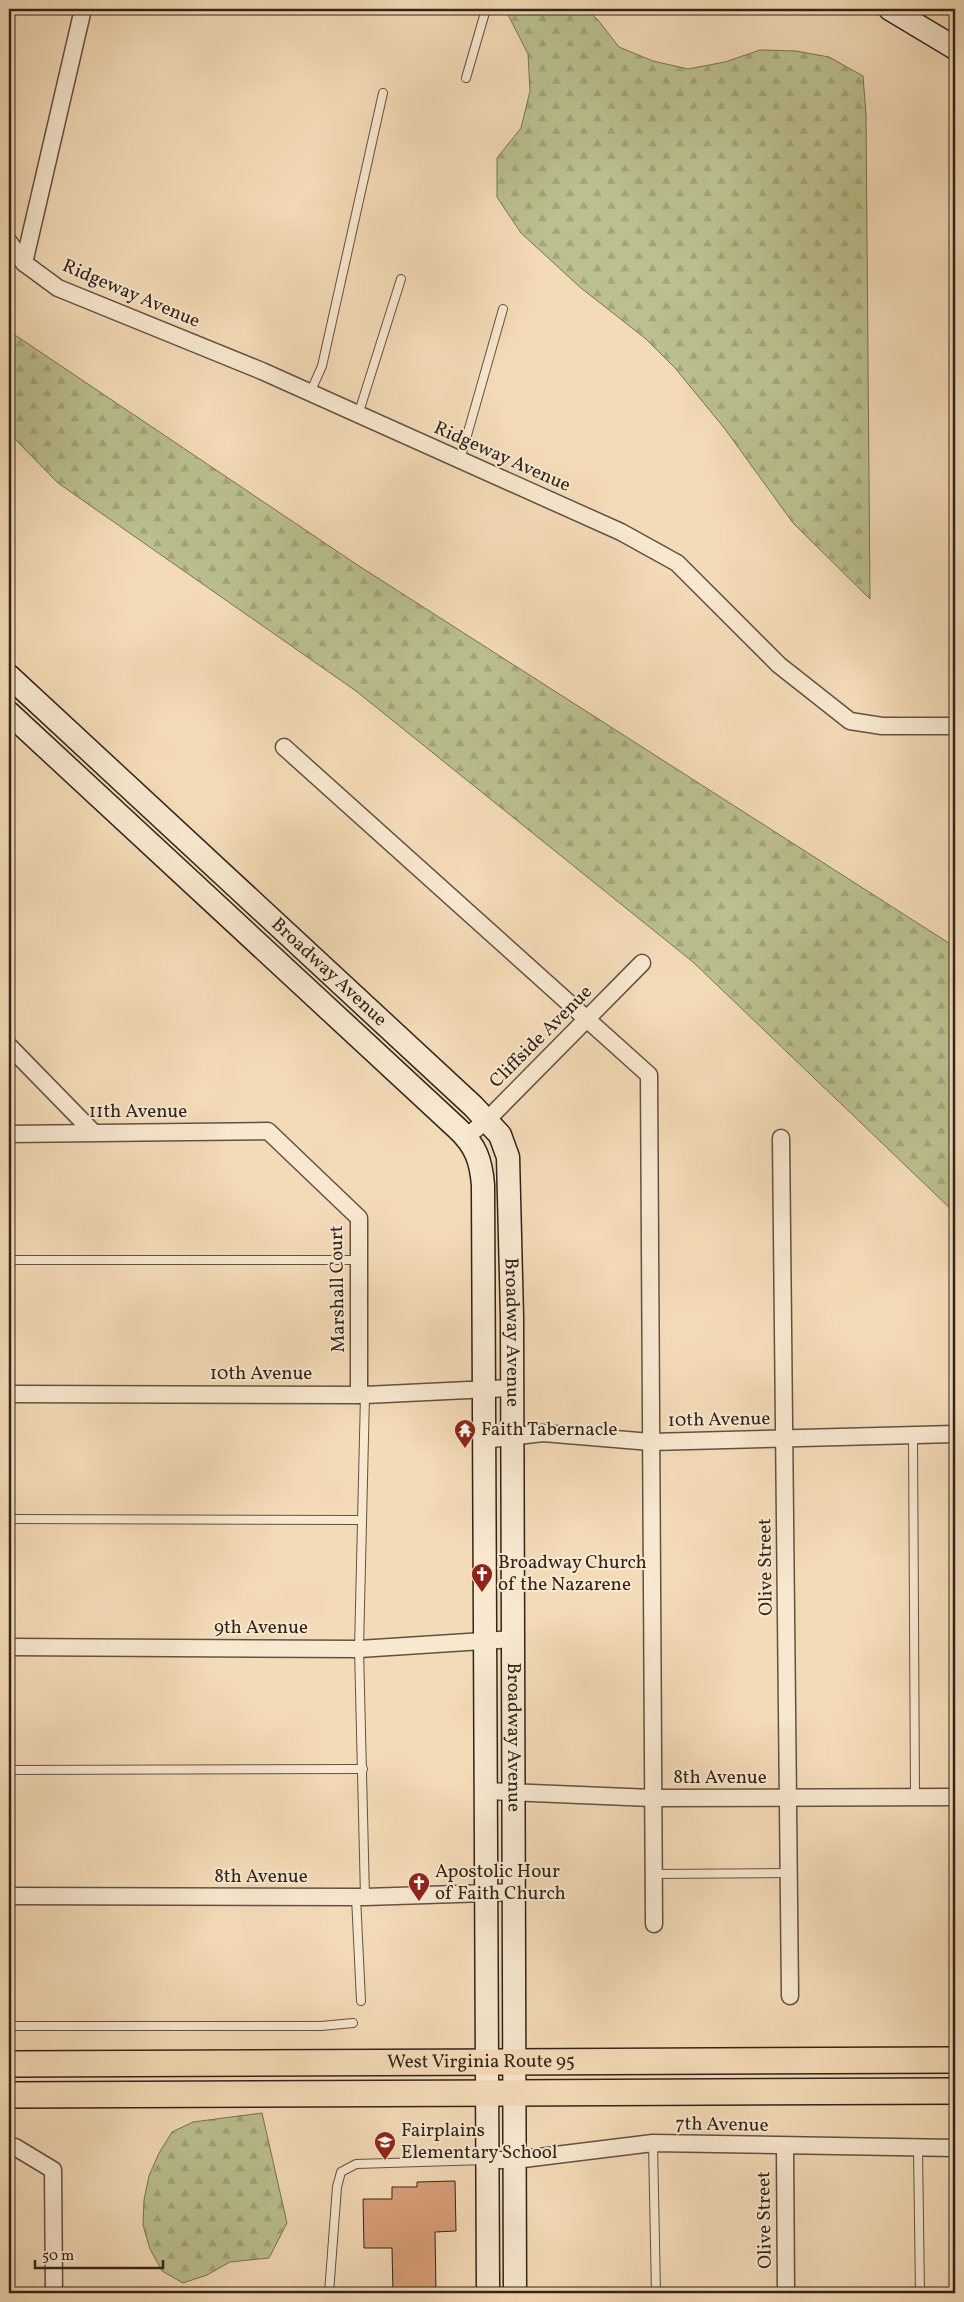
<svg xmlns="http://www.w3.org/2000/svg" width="964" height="2302" font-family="Vollkorn,serif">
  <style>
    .forest { fill: url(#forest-firs); stroke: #767255 }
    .building { fill: #d99f79; stroke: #31241c }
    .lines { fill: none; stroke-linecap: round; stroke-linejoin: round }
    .lane-casing { stroke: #625243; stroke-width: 10 }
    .street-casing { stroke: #625243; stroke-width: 19 }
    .secondary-casing { stroke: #31241c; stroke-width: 25 }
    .primary-casing { stroke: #31241c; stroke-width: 28 }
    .lane { stroke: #f8e8d0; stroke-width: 8 }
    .street { stroke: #f8e8d0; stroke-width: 16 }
    .secondary { stroke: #f8e8d0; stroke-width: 22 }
    .primary { stroke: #f4dbb7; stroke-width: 25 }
    .labels { text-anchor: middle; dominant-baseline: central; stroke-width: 4; stroke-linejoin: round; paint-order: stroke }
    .street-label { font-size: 19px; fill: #31241c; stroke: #f8e8d0 }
    .poi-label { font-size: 19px; fill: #31241c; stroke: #f8e8d0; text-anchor: start }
  </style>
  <defs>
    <pattern id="forest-firs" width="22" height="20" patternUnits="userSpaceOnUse" patternTransform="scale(1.25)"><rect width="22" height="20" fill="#bbc08e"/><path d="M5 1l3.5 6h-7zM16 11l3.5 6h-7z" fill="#a1a57a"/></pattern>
  </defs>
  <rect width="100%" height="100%" fill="#f4dbb7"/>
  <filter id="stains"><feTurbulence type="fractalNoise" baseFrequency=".004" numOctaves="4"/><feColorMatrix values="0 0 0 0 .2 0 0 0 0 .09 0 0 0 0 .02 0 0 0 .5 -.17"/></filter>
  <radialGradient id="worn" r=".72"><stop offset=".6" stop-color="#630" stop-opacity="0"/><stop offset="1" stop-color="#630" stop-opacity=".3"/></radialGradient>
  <g class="forest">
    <path d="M505 9H586L598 20 619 47 653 61 688 69 725 62 760 50 796 51 829 57 863 76 866 114 870 599 793 523 725 429 675 368 646 339 581 288 521 233 497 197V158L521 128 530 91 528 54Z"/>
    <path d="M9 331 359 566 955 947V1213L693 962 356 691 58 483 9 433Z"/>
    <path d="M262 2113 287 2223 269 2258 230 2262 207 2275 183 2283 162 2271 150 2249 143 2225 144 2200 149 2176 159 2153 172 2132 193 2122Z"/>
  </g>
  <path class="building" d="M455 2181 456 2231 435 2232 436 2293H393L392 2248H364L363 2199H392V2187H417V2182Z"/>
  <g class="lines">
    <g class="lane-casing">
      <g id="lane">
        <path d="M466 78 486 9"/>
        <path d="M310 393 322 366 383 93"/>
        <path d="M358 415 401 279"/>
        <path d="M460 460 503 309"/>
        <path d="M9 1260H359"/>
        <path d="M365 1395 359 1649 365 1897"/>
        <path d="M913 1435 915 1797"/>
        <path d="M9 1519 362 1520"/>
        <path d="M9 1770 363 1769"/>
        <path d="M653 1874 789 1873"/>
        <path d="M356 1897 361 2001"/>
        <path d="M9 2026H321L353 2023"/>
        <path d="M653 2143 656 2293"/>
        <path d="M918 2149 920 2293"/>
        <path d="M329 2293 337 2187 341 2172 356 2164 486 2160"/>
      </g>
    </g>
    <g class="street-casing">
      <g id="street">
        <path d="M9 242 24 263 58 288 262 371 621 532 677 563 779 665 850 721 882 726H955"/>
        <path d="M24 263 83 9"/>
        <path d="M284 747 649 1075 654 1924"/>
        <path d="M9 1046 93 1132"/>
        <path d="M9 1134 268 1131 359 1218V1395"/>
        <path d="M466 1137 487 1120 642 963"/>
        <path d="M781 1138 790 1996"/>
        <path d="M9 1394 365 1395 512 1388"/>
        <path d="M484 1440 543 1433 651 1442 955 1434"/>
        <path d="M9 1647 359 1649 513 1639"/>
        <path d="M486 1791 652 1798 955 1797"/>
        <path d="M9 1896 365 1897 514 1892"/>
        <path d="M785 2146 786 2293"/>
        <path d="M9 2147H15L53 2170 54 2293"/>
        <path d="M488 2160H515L653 2143 955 2148"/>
      </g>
    </g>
    <g class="secondary-casing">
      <g id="secondary">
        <path d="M890 9 955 48"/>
        <path id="s1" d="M9 676 473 1106 500 1135 508 1157 512 1317 515 2293"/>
        <path d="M9 713 458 1129C476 1146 481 1161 483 1185L488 2293"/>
      </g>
    </g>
    <g class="primary-casing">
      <g id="primary">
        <path id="s2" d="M9 2064 955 2060"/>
        <path d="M9 2095 955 2091"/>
      </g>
    </g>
    <use href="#lane" class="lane"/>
    <use href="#street" class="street"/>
    <use href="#secondary" class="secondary"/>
    <use href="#primary" class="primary"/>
  </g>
  <defs>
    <g id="temple-pin" transform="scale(1.125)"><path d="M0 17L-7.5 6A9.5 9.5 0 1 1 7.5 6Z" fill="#8f2418" stroke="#f8e8d0"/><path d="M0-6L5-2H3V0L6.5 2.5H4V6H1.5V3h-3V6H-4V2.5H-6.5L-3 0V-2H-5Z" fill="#fff"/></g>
    <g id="church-pin" transform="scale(1.125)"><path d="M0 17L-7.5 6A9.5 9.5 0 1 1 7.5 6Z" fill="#8f2418" stroke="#f8e8d0"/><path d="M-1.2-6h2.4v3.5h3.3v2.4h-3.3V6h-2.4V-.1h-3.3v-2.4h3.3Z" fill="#fff"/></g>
    <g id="school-pin" transform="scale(1.125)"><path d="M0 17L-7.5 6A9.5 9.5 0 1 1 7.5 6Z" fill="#8f2418" stroke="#f8e8d0"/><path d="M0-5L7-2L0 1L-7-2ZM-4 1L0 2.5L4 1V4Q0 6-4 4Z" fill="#fff"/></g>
  </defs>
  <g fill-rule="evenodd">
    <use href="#temple-pin" x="465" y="1430"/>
    <use href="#church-pin" x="482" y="1574"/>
    <use href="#church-pin" x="419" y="1883"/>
    <use href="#school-pin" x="385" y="2142"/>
  </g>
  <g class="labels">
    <g class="street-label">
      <text transform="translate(131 294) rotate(23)">Ridgeway Avenue</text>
      <text transform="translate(502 457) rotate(24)">Ridgeway Avenue</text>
      <text stroke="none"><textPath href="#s1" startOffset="436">Broadway Avenue</textPath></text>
      <text transform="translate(541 1037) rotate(-45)">Cliffside Avenue</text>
      <text x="138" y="1112">11th Avenue</text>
      <text transform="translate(338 1289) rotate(-91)">Marshall Court</text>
      <text stroke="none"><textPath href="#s1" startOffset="871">Broadway Avenue</textPath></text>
      <text x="261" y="1374">10th Avenue</text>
      <text transform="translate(719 1420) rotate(-1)">10th Avenue</text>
      <text transform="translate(766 1567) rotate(-91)">Olive Street</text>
      <text x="261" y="1628">9th Avenue</text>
      <text stroke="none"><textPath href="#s1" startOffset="1276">Broadway Avenue</textPath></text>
      <text x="720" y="1778">8th Avenue</text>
      <text x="261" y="1877">8th Avenue</text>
      <text stroke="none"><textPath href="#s2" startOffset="472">West Virginia Route 95</textPath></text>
      <text transform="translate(722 2125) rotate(1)">7th Avenue</text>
      <text transform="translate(765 2220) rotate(-91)">Olive Street</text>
    </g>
    <g class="poi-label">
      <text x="481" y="1430">Faith Tabernacle</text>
      <text x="498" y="1563">Broadway Church<tspan x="498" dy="22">of the Nazarene</tspan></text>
      <text x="435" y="1872">Apostolic Hour<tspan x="435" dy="22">of Faith Church</tspan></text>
      <text x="401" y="2131">Fairplains<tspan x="401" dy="22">Elementary School</tspan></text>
    </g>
  </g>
  <rect width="964" height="2302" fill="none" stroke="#f4dbb7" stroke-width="30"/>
  <rect x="10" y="10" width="944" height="2282" fill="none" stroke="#31241c" stroke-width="2.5"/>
  <rect x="15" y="15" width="934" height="2272" fill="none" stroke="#31241c"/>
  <path d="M35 2260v8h128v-8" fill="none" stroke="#31241c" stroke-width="2.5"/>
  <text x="42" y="2260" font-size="15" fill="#31241c" stroke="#f8e8d0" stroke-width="4" paint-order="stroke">50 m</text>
  <rect width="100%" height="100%" filter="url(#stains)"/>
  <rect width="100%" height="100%" fill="url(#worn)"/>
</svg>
